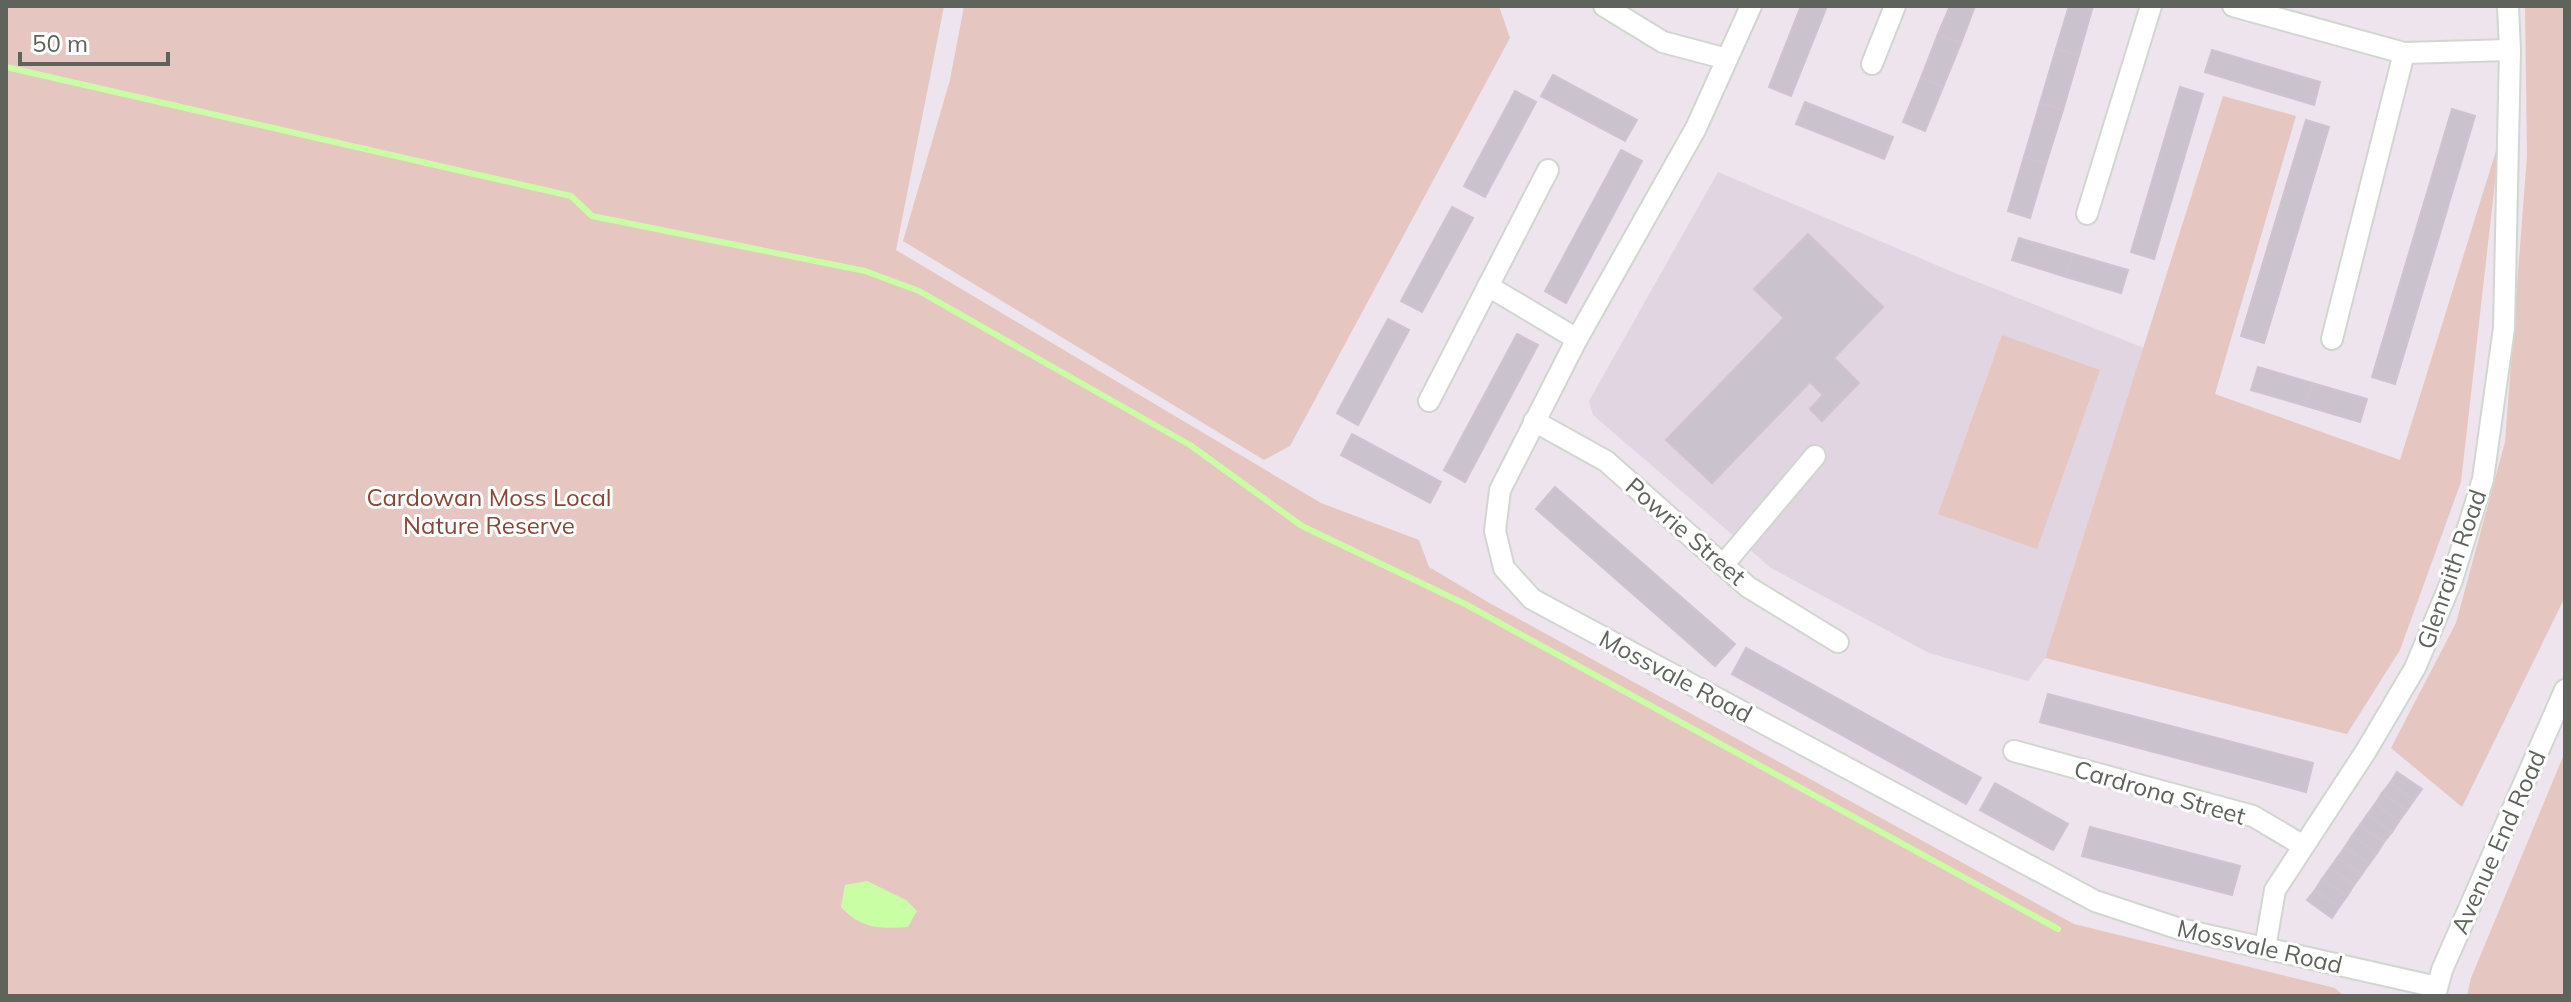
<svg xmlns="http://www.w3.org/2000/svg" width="2571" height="1002" font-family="Mulish,sans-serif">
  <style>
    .education { fill: #e0d5e1 }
    .green { fill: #e6c6c1 }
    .water { fill: #cafea4 }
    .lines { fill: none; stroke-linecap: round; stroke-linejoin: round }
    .stream { stroke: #cafea4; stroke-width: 6 }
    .building { fill: #cac2cc; stroke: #d0c2d3; stroke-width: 2 }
    .minor-casing { stroke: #d1d6cf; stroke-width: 24 }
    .minor { stroke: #fff; stroke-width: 20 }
    .labels { text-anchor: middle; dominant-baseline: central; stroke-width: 6; stroke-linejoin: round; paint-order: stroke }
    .park-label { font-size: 24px; fill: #884637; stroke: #fff }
    .street-label { font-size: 24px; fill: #5e645c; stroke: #fff }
  </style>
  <rect width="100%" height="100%" fill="#ede4ee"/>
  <path class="education" d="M1718 172 1955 273 2144 348 2045 658 2028 681 1929 653 1771 568 1593 415 1589 401Z"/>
  <g class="green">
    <path d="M6 6H944L896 250 1321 503 1419 540 1429 567 1486 601 2074 924 2335 988 2344 996H6Z"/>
    <path d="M964 6H1499L1510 38 1290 446 1264 460 903 241 950 80Z"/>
    <path d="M2525 6H2565V597L2462 807 2391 748 2456 623 2505 442 2527 156Z"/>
    <path d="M2223 96 2296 116 2215 394 2400 460 2500 138 2461 482 2400 650 2347 734 2045 658Z"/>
    <path d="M2002 335 2100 370 2037 549 1938 514Z"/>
    <path d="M2565 752V996H2467L2471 978Z"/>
  </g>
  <path class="water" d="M867 881 906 900 917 911 908 927C880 929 861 929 841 907L845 885Z"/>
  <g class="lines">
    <path class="stream" d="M6 67 571 196 592 216 865 271 919 291 1190 445 1302 526 1467 605 2058 929"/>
  </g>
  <g class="building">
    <path d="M1801 6H1827L1791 96 1769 87Z"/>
    <path d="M1950 6H1975L1961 43 1938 34Z"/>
    <path d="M2069 6H2093L2079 55 2056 49Z"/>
    <path d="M1938 34 1961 43 1943 87 1921 78Z"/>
    <path d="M2056 49 2079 55 2063 110 2040 103Z"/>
    <path d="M2212 50 2320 82 2314 105 2205 72Z"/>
    <path d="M1553 75 1637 120 1625 141 1541 96Z"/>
    <path d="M1921 78 1943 87 1925 131 1903 122Z"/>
    <path d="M2180 87 2203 94 2154 259 2131 252Z"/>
    <path d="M1515 91 1536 102 1485 197 1464 186Z"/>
    <path d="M1805 102 1893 137 1884 159 1796 124Z"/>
    <path d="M2040 103 2063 110 2046 164 2024 157Z"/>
    <path d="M2452 109 2475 116 2395 384 2372 377Z"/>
    <path d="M2306 120 2329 127 2264 343 2241 336Z"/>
    <path d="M1621 150 1642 161 1566 303 1545 291Z"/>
    <path d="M2024 157 2046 164 2030 218 2008 211Z"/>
    <path d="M1452 207 1473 218 1422 312 1401 301Z"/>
    <path d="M1808 234 1883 307 1834 358 1859 383 1822 421 1810 409 1823 395 1810 382 1712 483 1666 440 1784 318 1754 289Z"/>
    <path d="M2019 238 2073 254 2066 277 2012 260Z"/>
    <path d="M2073 254 2128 270 2121 293 2066 277Z"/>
    <path d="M1388 319 1409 330 1358 425 1337 413Z"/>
    <path d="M1517 334 1538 345 1465 482 1444 470Z"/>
    <path d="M2258 367 2312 383 2306 406 2251 390Z"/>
    <path d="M2312 383 2367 399 2360 422 2306 406Z"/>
    <path d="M1352 434 1441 482 1430 503 1341 455Z"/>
    <path d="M1555 487 1735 644 1715 666 1536 509Z"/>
    <path d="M1746 648 1981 778 1966 804 1732 674Z"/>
    <path d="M2048 694 2313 763 2306 792 2040 722Z"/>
    <path d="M2397 772 2422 789 2414 800 2390 783Z"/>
    <path d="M1995 783 2068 824 2053 850 1980 810Z"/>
    <path d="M2390 783 2414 800 2407 810 2382 793Z"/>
    <path d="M2382 793 2407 810 2399 821 2375 804Z"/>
    <path d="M2375 804 2399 821 2392 832 2367 815Z"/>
    <path d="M2367 815 2392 832 2384 842 2360 825Z"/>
    <path d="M2360 825 2384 842 2377 853 2352 836Z"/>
    <path d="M2090 827 2240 866 2232 895 2082 856Z"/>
    <path d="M2352 836 2377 853 2369 864 2345 847Z"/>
    <path d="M2345 847 2369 864 2362 874 2337 858Z"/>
    <path d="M2337 858 2362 874 2354 885 2330 868Z"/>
    <path d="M2330 868 2354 885 2347 896 2322 879Z"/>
    <path d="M2322 879 2347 896 2339 907 2315 890Z"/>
    <path d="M2315 890 2339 907 2332 918 2307 900Z"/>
  </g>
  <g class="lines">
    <g class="minor-casing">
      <g id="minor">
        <path d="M1604 6 1663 42 1727 59"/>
        <path d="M1751 6 1696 128 1577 339 1500 490 1495 531 1504 568 1532 599 2095 901 2180 929 2437 987"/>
        <path d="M2233 6 2404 53 2510 50"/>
        <path d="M1872 64 1895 6"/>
        <path d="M2087 214 2151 6"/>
        <path d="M1488 286 1577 339"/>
        <path d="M2332 339 2404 53"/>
        <path d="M1429 401 1548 170"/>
        <path d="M1534 421 1606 461 1748 587 1838 642"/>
        <path d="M1723 565 1815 456"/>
        <path d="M2014 751 2253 816 2302 845"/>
        <path d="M2265 948 2275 890 2366 751 2415 668 2452 580 2483 479 2504 328 2510 50 2508 6"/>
        <path d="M2435 996 2442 970 2565 690"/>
      </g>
    </g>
    <use href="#minor" class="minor"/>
  </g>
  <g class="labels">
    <g class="park-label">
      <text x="489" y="497">Cardowan Moss Local<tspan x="489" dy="28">Nature Reserve</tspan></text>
    </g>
    <g class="street-label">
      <text transform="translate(1686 531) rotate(41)">Powrie Street</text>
      <text transform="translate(2451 569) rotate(-71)">Glenraith Road</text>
      <text transform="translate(1676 676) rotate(28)">Mossvale Road</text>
      <text transform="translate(2160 792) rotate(16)">Cardrona Street</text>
      <text transform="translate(2498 842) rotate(-66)">Avenue End Road</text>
      <text transform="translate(2260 946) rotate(13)">Mossvale Road</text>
    </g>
  </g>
  <rect width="2571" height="1002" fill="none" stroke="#5e645c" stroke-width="16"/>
  <path d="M20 52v12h148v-12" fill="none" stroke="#5e645c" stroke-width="4"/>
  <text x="32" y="52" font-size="24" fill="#5e645c" stroke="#ffffff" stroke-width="6" paint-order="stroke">50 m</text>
</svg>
